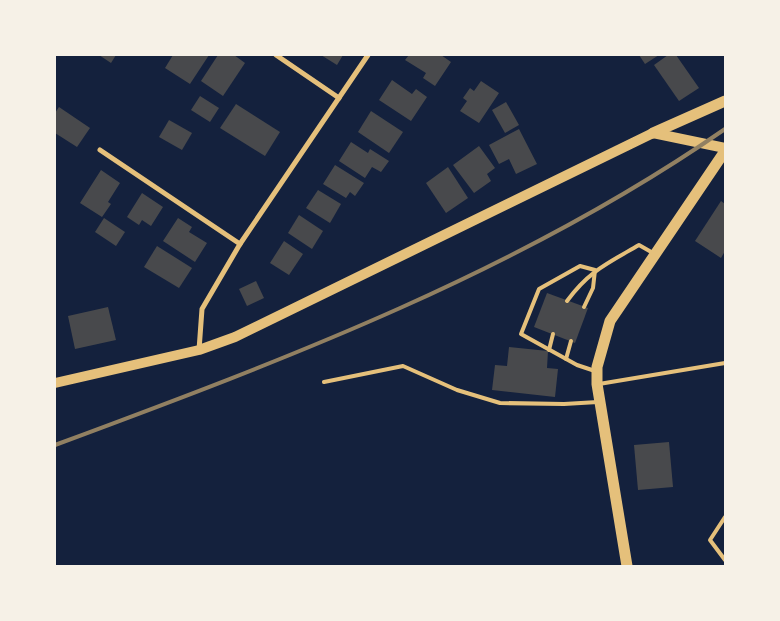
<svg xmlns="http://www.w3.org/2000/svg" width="780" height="621" font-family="Commissioner,sans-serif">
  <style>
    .building { fill: #48494c }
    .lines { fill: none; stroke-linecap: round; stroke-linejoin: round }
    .service { stroke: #e5c07b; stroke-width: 4 }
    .minor { stroke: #e5c07b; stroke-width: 5 }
    .secondary { stroke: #e5c07b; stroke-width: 10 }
    .primary { stroke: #e5c07b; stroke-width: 11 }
    .rail { stroke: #918062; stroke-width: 4 }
  </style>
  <rect width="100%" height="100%" fill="#14213d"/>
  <g class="building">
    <path d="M99 55H116L111 63Z"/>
    <path d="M173 55H209L190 84 165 68Z"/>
    <path d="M218 55H234L245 63 223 96 201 81Z"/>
    <path d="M321 55H343L337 65Z"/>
    <path d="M409 55H441L451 62 435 86 423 78 426 73 405 60Z"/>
    <path d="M639 55H659L645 64Z"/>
    <path d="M668 55H676L699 88 679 101 654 65Z"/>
    <path d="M392 80 412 94 416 89 427 97 411 121 379 100Z"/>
    <path d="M481 81 499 93 479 123 460 111 467 101 463 98 470 88 474 91Z"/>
    <path d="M200 96 219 108 210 122 191 110Z"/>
    <path d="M506 102 519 125 505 133 492 110Z"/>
    <path d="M236 104 280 132 265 156 220 128Z"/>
    <path d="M59 107 90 128 77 147 55 133V113Z"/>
    <path d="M371 111 403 132 389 153 358 132Z"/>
    <path d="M169 120 192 133 182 150 159 137Z"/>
    <path d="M519 129 537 164 516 174 509 159 499 164 489 145Z"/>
    <path d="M351 142 368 153 370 149 389 161 381 172 372 167 365 178 339 161Z"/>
    <path d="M479 146 495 168 487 174 491 181 474 193 453 165Z"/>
    <path d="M335 165 364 183 355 196 350 192 346 198 323 184Z"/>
    <path d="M448 167 468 198 446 213 426 183Z"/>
    <path d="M101 170 120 183 108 202 111 204 102 217 80 203Z"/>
    <path d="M318 190 341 204 330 223 306 208Z"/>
    <path d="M142 193 163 207 151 226 142 220 139 225 127 217Z"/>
    <path d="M721 201 725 204V251L721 258 695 241Z"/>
    <path d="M299 215 323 231 312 249 288 233Z"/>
    <path d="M104 218 125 232 116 246 95 232Z"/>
    <path d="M178 218 192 227 189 232 207 243 195 262 163 241Z"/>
    <path d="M284 241 303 254 289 275 270 263Z"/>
    <path d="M157 246 192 268 179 288 144 267Z"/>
    <path d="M256 281 264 298 247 306 239 289Z"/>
    <path d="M547 293 588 308 575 343 534 327Z"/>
    <path d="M108 307 116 340 75 349 68 316Z"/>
    <path d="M509 347 548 351 547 368 558 369 555 397 492 390 495 365 507 366Z"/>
    <path d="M669 442 673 487 638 490 634 445Z"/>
  </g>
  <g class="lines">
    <g class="service">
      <path d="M567 301C589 271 608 263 639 245L653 253"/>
      <path d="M584 307 593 288 595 270 580 266 539 289 521 334 577 365 595 371"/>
      <path d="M549 350 553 334"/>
      <path d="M566 359 571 341"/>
      <path d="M324 382 403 366 457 390 500 403 564 404 598 402"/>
      <path d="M599 384 725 363"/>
      <path d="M725 517 710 540 725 560"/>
    </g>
    <g class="minor">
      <path d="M276 55 339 98"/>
      <path d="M100 150 240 244"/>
      <path d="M199 350 202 309 240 244 368 55"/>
    </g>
    <path class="secondary" d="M55 383 199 350 235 337 653 133 725 148"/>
    <g class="primary">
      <path d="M653 133 725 101"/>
      <path d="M627 566 597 384V367L610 321 725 151"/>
    </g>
    <path class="rail" d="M55 445C287 359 520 271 725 129"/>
  </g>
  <rect width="780" height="621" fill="none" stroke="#f6f1e7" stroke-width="112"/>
</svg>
